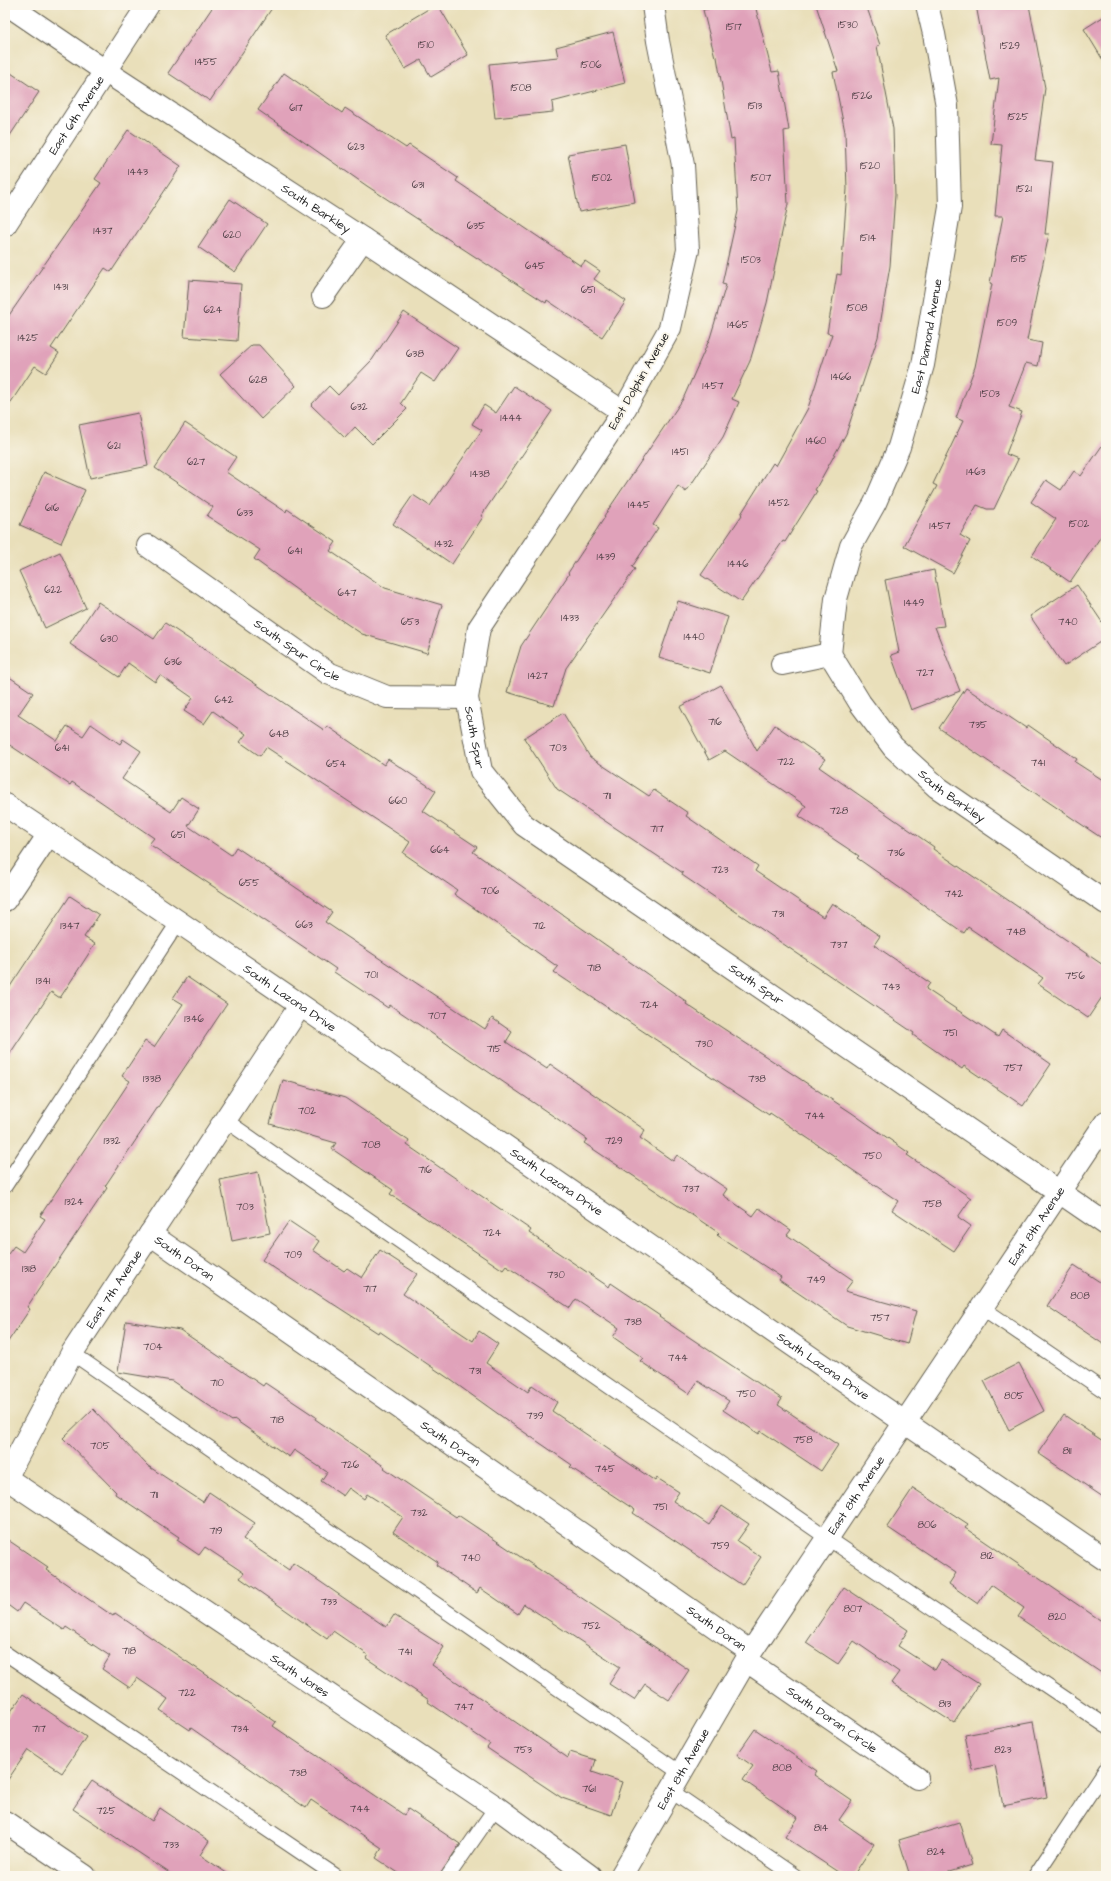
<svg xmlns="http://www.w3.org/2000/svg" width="1111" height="1881" font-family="'Architects Daughter',sans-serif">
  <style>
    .building { fill: #e0a2ba }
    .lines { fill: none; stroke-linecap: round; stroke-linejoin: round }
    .service-casing { stroke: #646053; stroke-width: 16 }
    .minor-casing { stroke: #646053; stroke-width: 24 }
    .service { stroke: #fff; stroke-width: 14 }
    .minor { stroke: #fff; stroke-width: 22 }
    .labels { text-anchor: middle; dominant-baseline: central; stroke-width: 4; stroke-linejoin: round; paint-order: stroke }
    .number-label { font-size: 10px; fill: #4d3e44 }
    .street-label { font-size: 12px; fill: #1c1c1c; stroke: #fbf7ec }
  </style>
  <rect width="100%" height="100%" fill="#fbf7ec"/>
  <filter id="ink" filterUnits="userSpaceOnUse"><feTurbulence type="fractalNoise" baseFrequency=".025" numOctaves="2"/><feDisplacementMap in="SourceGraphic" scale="8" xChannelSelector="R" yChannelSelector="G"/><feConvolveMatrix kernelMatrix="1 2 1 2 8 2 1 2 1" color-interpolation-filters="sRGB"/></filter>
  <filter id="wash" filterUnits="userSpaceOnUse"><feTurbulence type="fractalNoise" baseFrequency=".012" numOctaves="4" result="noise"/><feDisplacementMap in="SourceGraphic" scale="16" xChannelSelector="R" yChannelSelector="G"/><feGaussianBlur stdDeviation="0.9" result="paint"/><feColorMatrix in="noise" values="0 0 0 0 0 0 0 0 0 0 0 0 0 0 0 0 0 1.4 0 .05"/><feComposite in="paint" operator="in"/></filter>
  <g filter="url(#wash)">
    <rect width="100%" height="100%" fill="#e9dfba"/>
    <g id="blocks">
      <g class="building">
        <path d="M214 5H274L210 101 168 73Z"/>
        <path d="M435 5H438L468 55 431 77 421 60 405 69 385 35Z"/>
        <path d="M724 5H755L772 72 779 71 789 130 784 131 788 204 767 303 750 361 732 399 739 402 723 437 686 492 678 486 653 525 658 528 632 567 635 569 566 668 554 706 507 692 521 646 569 574 568 573 605 517 604 516 683 399 710 338 726 285 722 284 738 211 734 139 731 140 717 57H715L703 10Z"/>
        <path d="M816 5H866L880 45 877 46 893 129 895 195 890 266 878 337 846 434 815 490 817 491 785 542 783 541 741 602 701 575 742 515 741 514 773 463 776 466 808 408 832 334 827 333 837 274 841 275 847 189 845 132 833 72 838 71Z"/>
        <path d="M976 5H1029L1045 88 1035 160 1053 162 1045 234H1049L1027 340 1042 343 1038 366 1026 363 1009 407 1022 412 1006 454 1018 459 994 509H987L977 505 960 535 970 541 953 573 904 546 937 486 933 484 963 421 956 418 975 367 992 284 990 283 1003 216H995L1002 145 991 144 999 78 990 80Z"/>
        <path d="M1106 15V65L1084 29Z"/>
        <path d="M613 32 625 83 552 102 553 112 495 118 489 64 558 57 556 47Z"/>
        <path d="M5 69 39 92 5 143Z"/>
        <path d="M284 73 342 113 345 108 406 148 409 145 458 178 456 181 581 266 585 261 600 271 594 279 626 301 602 337 547 300 546 303 367 186 258 110Z"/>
        <path d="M128 130 181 166 111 272 105 268 51 348 59 353 46 373 35 366 5 411V321L101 183 95 179Z"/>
        <path d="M625 144 635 202 579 212 568 154Z"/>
        <path d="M230 199 267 224 235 272 198 247Z"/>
        <path d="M189 280 241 284 237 341 184 337Z"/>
        <path d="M404 312 458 348 435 382 421 373 401 403 407 409 372 444 355 427 345 438 311 405 329 386 338 395 372 360Z"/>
        <path d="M252 345H259L296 386 261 419 220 374Z"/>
        <path d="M514 386 552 411 481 516 483 517 452 564 393 524 413 495 430 506 482 430 472 424 484 405 496 413Z"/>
        <path d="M138 413 148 466 90 478 79 425Z"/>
        <path d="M185 423 236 457 226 472 286 512 287 509 336 542 330 551 385 588 442 605 427 653 362 634 308 598 254 559 260 550 207 516 213 507 155 468Z"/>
        <path d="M1106 440V529L1070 582 1032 556 1056 519 1031 502 1046 480 1061 490 1074 471 1081 476Z"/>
        <path d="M44 472 85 490 61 543 20 525Z"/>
        <path d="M60 552 86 608 45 628 19 571Z"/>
        <path d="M934 570 944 626 935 627 960 691 911 710 891 655 899 652 885 580Z"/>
        <path d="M1077 585 1106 628V638L1064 666 1030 616Z"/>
        <path d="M678 601 728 617 710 673 659 657Z"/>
        <path d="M98 602 154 639 165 623 324 730 327 726 384 765 388 759 436 791 423 811 477 847 473 852 687 1002 686 1004 852 1113 909 1153 907 1155 971 1198 958 1217 971 1226 954 1251 892 1210 898 1201 835 1158 836 1157 770 1113 769 1115 554 972 558 967 454 894 457 890 403 853 410 842 266 747 260 756 240 742 246 734 213 711 204 724 184 711 193 698 160 675 155 682 128 663 119 677 70 644Z"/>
        <path d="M5 674 33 693 18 715 57 741 67 726 83 736 91 724 120 744 123 739 141 751 122 779 171 812 181 797 199 809 188 826 231 855 236 847 332 912 325 922 485 1029 492 1018 512 1032 506 1042 547 1069 550 1064 645 1130 640 1138 673 1161 677 1155 727 1189 723 1195 753 1216 759 1208 791 1230 787 1235 853 1280 845 1291 916 1311 907 1344 847 1326 779 1280 781 1277 717 1235 719 1233 584 1143 587 1139 390 1005 388 1008 334 972 336 969 276 928 149 844 154 838 72 782 70 785 5 742Z"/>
        <path d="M721 685 757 751 775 725 825 759 819 767 934 847 933 849 1106 967V991L1088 1018 1038 984 1043 978 968 927 964 933 857 858 859 856 799 816 806 806 725 751 709 760 680 707Z"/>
        <path d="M966 688 1026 728 1028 725 1077 759 1075 762 1106 782V841L939 728Z"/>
        <path d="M563 713 590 757 649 796 654 790 688 813 686 816 758 866 755 871 823 917 832 903 880 936 874 945 930 983 926 989 998 1037 1002 1030 1051 1064 1023 1106 964 1066 962 1069 913 1035 914 1033 682 875 683 873 557 789 524 738Z"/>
        <path d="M70 896 99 915 84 937 95 944 60 998 51 992 5 1061V994Z"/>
        <path d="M187 977 227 1004 105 1186 107 1188 27 1307 30 1309 5 1346V1258L14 1246 23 1252 45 1219 40 1216 130 1081 122 1076 145 1041 154 1047 183 1004 173 998Z"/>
        <path d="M283 1080 345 1098 409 1141 407 1145 531 1230 529 1233 609 1287 611 1283 660 1316 659 1317 782 1399 778 1405 838 1445 821 1471 761 1431 759 1434 723 1410 729 1401 698 1381 689 1394 640 1361 643 1358 613 1337 619 1328 576 1299 570 1308 506 1266 503 1270 390 1194 393 1190 332 1149 336 1143 270 1124Z"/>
        <path d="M258 1172 270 1233 232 1241 220 1180Z"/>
        <path d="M289 1221 319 1241 313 1250 344 1271 347 1268 362 1278 380 1250 417 1274 403 1294 473 1341 479 1331 498 1344 486 1363 528 1392 532 1385 557 1402 552 1411 655 1481 657 1478 679 1492 673 1501 709 1525 722 1506 749 1524 737 1541 761 1557 742 1585 633 1513 635 1510 570 1467 572 1465 508 1421 448 1378 379 1331 378 1333 310 1289 309 1291 262 1260Z"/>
        <path d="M1074 1265 1106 1286V1346L1047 1306Z"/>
        <path d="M126 1321 180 1330 263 1386 265 1383 316 1417 315 1419 385 1467 384 1468 456 1517 458 1515 689 1670 669 1700 645 1684 634 1700 609 1684 620 1667 524 1604 518 1614 480 1588 477 1593 436 1565 438 1562 393 1532 403 1517 367 1494 364 1499 349 1488 343 1496 321 1481 327 1472 294 1450 289 1457 234 1419 232 1421 172 1381 118 1372Z"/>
        <path d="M1019 1363 1044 1411 1009 1430 984 1381Z"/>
        <path d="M93 1409 148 1466 203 1502 209 1492 255 1523 243 1539 289 1570 293 1563 386 1627 394 1615 444 1647 432 1665 568 1758 570 1752 596 1760 592 1772 622 1782 611 1815 562 1798 487 1748 490 1744 428 1702 429 1700 366 1658 368 1655 333 1631 327 1639 240 1578 244 1573 205 1547 199 1555 177 1540 179 1537 115 1494 116 1492 63 1438Z"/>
        <path d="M1064 1415 1106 1443V1499L1038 1453Z"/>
        <path d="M913 1488 968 1524 965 1528 1106 1624V1676L1018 1617 1024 1608 991 1585 978 1604 949 1584 956 1573 887 1527Z"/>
        <path d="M5 1538 48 1567 46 1570 113 1616 115 1613 276 1722 273 1726 404 1815 408 1809 460 1844 439 1876H403L376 1858 382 1848 311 1800 306 1808 191 1728 190 1730 160 1710 168 1699 137 1678 130 1688 102 1669 110 1656 66 1627 64 1630 23 1603 17 1612 5 1603Z"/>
        <path d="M844 1587 908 1630 898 1646 935 1670 941 1660 979 1684 954 1723 891 1683 899 1672 854 1641 838 1664 806 1643Z"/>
        <path d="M23 1694 86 1737 62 1773 28 1750 5 1784V1720Z"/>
        <path d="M1033 1722 1047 1797 1003 1806 995 1765 972 1770 965 1735Z"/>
        <path d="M755 1729 817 1771 814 1775 852 1801 839 1820 874 1844 853 1876H844L785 1837 798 1818 743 1780 753 1766 737 1755Z"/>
        <path d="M92 1781 152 1821 160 1808 209 1841 200 1855 231 1876H174L73 1809Z"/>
        <path d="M959 1822 972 1865 936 1876H910L899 1840Z"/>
      </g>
    </g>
  </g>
  <g filter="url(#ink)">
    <use href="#blocks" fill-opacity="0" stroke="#646053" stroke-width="1"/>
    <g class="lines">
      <g class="service-casing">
        <g id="service">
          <path d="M225 1120 829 1539 1106 1726"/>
          <path d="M5 1186 179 921"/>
          <path d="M981 1307 1106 1392"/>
          <path d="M72 1353 682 1774"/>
          <path d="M5 1653 336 1876"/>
          <path d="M671 1791 795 1876"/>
          <path d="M448 1876 496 1807"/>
          <path d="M1035 1876 1106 1769"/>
        </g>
      </g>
      <g class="minor-casing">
        <g id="minor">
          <path id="s1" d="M8 5 105 71 363 239 623 412"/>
          <path id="s2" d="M653 5 658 41 683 165 688 250 670 328 623 412 479 628 467 698 481 771 524 825 1106 1224"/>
          <path id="s3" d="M5 225 148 5"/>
          <path d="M323 296 363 239"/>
          <path id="s4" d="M148 546 328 673 387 697 467 698"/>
          <path id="s5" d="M830 654 836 599 851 546 875 503 899 447 923 365 950 207 947 106 934 34 927 5"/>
          <path id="s6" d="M830 654 860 703 893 747 937 787 1106 903"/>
          <path d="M782 664 830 654"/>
          <path id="s7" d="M5 805C375 1052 738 1310 1106 1560"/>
          <path d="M5 900 49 834"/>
          <path id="s8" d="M150 1234 751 1652"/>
          <path id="s9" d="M6 1478 496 1807 590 1876"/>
          <path id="s10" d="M5 1480 72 1353 300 1006"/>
          <path id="s11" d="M747 1661 917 1778"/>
          <path d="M5 1822 85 1876"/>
          <path id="s12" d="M621 1876 751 1652 1106 1122"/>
        </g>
      </g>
      <use href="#service" class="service"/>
      <use href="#minor" class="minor"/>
    </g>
  </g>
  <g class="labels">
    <g class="number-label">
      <text x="848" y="25">1530</text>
      <text x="734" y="27">1517</text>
      <text x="426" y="45">1510</text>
      <text x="1010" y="46">1529</text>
      <text x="206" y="62">1455</text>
      <text x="591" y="65">1506</text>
      <text x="521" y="88">1508</text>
      <text x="862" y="96">1526</text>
      <text x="755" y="106">1513</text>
      <text x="296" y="108">617</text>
      <text x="1018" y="117">1525</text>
      <text x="356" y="147">623</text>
      <text x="870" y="166">1520</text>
      <text x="138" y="172">1443</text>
      <text x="602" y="178">1502</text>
      <text x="761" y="178">1507</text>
      <text x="418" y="185">631</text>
      <text x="1024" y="189">1521</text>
      <text x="476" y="226">635</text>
      <text x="103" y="231">1437</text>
      <text x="232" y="235">620</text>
      <text x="868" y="238">1514</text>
      <text x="1019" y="259">1515</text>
      <text x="751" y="260">1503</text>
      <text x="535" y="266">645</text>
      <text x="61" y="287">1431</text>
      <text x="588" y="290">651</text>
      <text x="857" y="308">1508</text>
      <text x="213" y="310">624</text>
      <text x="1007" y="323">1509</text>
      <text x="738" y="325">1465</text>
      <text x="28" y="338">1425</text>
      <text x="415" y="354">638</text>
      <text x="841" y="377">1466</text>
      <text x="258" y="380">628</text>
      <text x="713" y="386">1457</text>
      <text x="990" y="394">1503</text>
      <text x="359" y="407">632</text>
      <text x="511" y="418">1444</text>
      <text x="816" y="441">1460</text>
      <text x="114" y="446">621</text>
      <text x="680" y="452">1451</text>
      <text x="196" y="462">627</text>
      <text x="976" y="472">1463</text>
      <text x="480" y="474">1438</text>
      <text x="779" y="503">1452</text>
      <text x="639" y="505">1445</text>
      <text x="52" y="508">616</text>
      <text x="245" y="513">633</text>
      <text x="1079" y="524">1502</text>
      <text x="940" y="526">1457</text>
      <text x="444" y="544">1432</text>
      <text x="295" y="551">641</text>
      <text x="606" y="557">1439</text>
      <text x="738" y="564">1446</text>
      <text x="53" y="590">622</text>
      <text x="347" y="593">647</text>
      <text x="914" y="603">1449</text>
      <text x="570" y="618">1433</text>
      <text x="410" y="622">653</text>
      <text x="1068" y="622">740</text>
      <text x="694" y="637">1440</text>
      <text x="109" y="639">630</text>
      <text x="173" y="662">636</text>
      <text x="925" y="673">727</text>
      <text x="538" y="676">1427</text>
      <text x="224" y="700">642</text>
      <text x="715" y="722">716</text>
      <text x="978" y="725">735</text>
      <text x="279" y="734">648</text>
      <text x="62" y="748">641</text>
      <text x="558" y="748">703</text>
      <text x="786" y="762">722</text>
      <text x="1038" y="763">741</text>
      <text x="336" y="764">654</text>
      <text x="607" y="796">711</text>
      <text x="398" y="801">660</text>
      <text x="839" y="811">728</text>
      <text x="657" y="829">717</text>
      <text x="178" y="835">651</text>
      <text x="440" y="850">664</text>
      <text x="896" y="853">736</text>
      <text x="720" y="870">723</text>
      <text x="249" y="883">655</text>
      <text x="490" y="891">706</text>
      <text x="954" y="894">742</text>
      <text x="778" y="914">731</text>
      <text x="304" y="925">663</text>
      <text x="70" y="926">1347</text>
      <text x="539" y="926">712</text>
      <text x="1016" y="932">748</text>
      <text x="839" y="945">737</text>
      <text x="594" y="968">718</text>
      <text x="371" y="975">701</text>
      <text x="1075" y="976">756</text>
      <text x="43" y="981">1341</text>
      <text x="891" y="987">743</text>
      <text x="649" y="1005">724</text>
      <text x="437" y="1016">707</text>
      <text x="194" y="1019">1346</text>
      <text x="950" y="1033">751</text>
      <text x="704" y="1044">730</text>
      <text x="494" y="1049">715</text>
      <text x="1013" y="1068">757</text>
      <text x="152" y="1079">1338</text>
      <text x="757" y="1079">738</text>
      <text x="307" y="1111">702</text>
      <text x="815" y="1116">744</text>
      <text x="112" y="1141">1332</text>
      <text x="614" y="1141">729</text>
      <text x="371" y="1145">708</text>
      <text x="872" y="1156">750</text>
      <text x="425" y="1170">716</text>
      <text x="691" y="1189">737</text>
      <text x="74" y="1202">1324</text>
      <text x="932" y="1204">758</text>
      <text x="245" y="1207">703</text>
      <text x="492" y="1233">724</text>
      <text x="293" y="1255">709</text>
      <text x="29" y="1269">1318</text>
      <text x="556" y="1275">730</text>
      <text x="816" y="1280">749</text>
      <text x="370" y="1289">717</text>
      <text x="1080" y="1296">808</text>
      <text x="880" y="1318">757</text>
      <text x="633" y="1322">738</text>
      <text x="153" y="1347">704</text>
      <text x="678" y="1358">744</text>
      <text x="475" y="1371">731</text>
      <text x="217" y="1383">710</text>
      <text x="746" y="1394">750</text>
      <text x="1014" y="1396">805</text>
      <text x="535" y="1416">739</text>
      <text x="277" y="1420">718</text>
      <text x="803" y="1440">758</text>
      <text x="100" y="1446">705</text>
      <text x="1067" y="1451">811</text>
      <text x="350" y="1465">726</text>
      <text x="605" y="1469">745</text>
      <text x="154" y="1495">711</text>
      <text x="660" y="1507">751</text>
      <text x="419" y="1513">732</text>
      <text x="927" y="1525">806</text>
      <text x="216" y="1531">719</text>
      <text x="720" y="1546">759</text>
      <text x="987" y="1556">812</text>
      <text x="471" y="1558">740</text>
      <text x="329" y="1602">733</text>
      <text x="853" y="1609">807</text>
      <text x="1057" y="1617">820</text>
      <text x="591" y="1626">752</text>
      <text x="129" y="1651">718</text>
      <text x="405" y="1652">741</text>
      <text x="187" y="1693">722</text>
      <text x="945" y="1704">813</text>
      <text x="464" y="1707">747</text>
      <text x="39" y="1729">717</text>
      <text x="240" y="1729">734</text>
      <text x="523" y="1750">753</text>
      <text x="1003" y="1750">823</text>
      <text x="782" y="1768">808</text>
      <text x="298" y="1773">738</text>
      <text x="589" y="1789">761</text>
      <text x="360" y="1809">744</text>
      <text x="106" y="1811">725</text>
      <text x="821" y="1828">814</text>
      <text x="171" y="1845">733</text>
      <text x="936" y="1852">824</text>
    </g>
    <g class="street-label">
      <text stroke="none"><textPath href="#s3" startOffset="131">East 6th Avenue</textPath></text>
      <text stroke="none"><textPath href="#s1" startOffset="369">South Barkley</textPath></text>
      <text stroke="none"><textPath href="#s5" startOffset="335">East Diamond Avenue</textPath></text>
      <text transform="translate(639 381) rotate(-60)">East Dolphin Avenue</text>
      <text stroke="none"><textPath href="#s4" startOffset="182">South Spur Circle</textPath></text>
      <text stroke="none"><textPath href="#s2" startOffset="795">South Spur</textPath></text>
      <text stroke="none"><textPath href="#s6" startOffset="189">South Barkley</textPath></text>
      <text stroke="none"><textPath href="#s2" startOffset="1180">South Spur</textPath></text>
      <text stroke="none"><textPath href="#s7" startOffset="344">South Lazona Drive</textPath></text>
      <text stroke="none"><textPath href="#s7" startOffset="668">South Lazona Drive</textPath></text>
      <text stroke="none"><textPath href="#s12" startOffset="772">East 8th Avenue</textPath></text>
      <text stroke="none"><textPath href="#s8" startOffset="42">South Doran</textPath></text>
      <text stroke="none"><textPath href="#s10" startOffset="220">East 7th Avenue</textPath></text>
      <text stroke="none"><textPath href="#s7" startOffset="992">South Lazona Drive</textPath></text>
      <text stroke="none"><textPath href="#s8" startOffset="366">South Doran</textPath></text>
      <text stroke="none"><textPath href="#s12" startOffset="448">East 8th Avenue</textPath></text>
      <text stroke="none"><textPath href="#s8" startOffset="690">South Doran</textPath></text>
      <text stroke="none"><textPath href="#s9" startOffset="354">South Jones</textPath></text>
      <text stroke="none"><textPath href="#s11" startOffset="103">South Doran Circle</textPath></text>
      <text stroke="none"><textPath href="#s12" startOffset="124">East 8th Avenue</textPath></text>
    </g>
  </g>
  <rect width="1111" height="1881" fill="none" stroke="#fbf7ec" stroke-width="20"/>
</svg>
